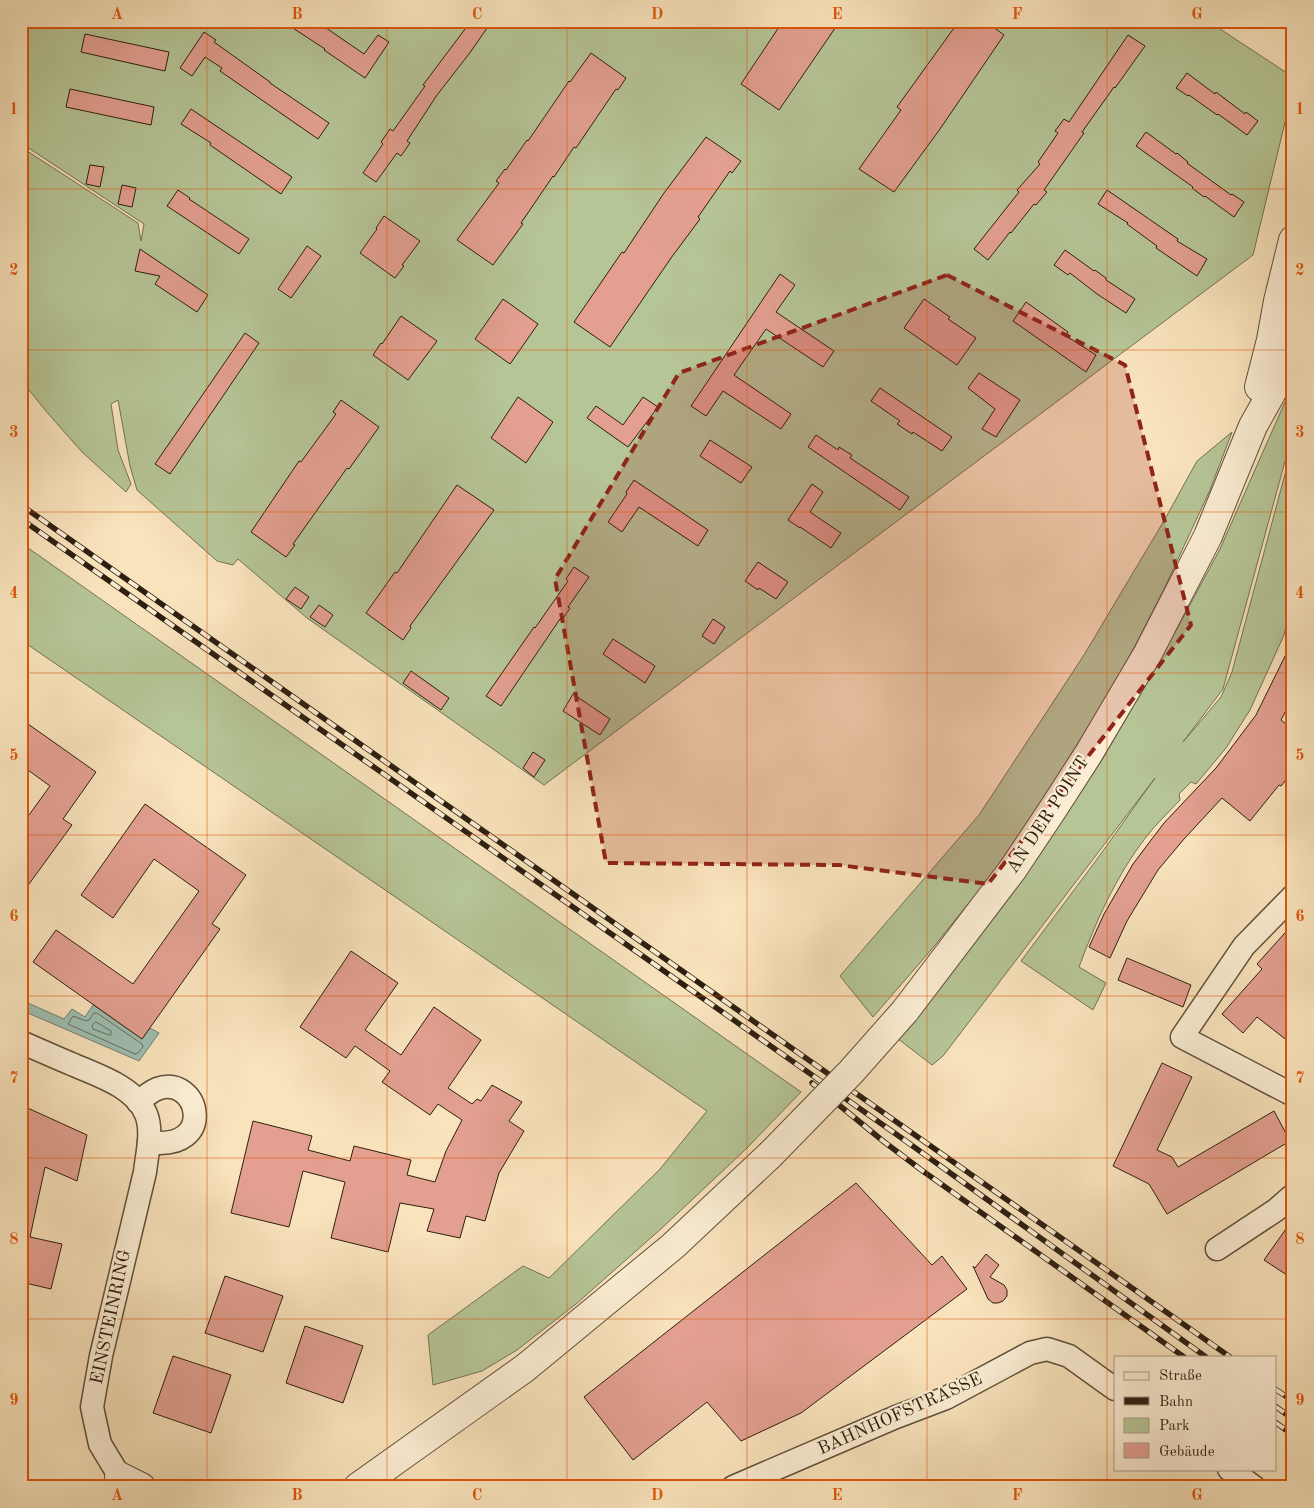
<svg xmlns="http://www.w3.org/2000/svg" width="1314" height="1508" font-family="'Old Standard TT',serif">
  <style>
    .green { fill: #b6c596; stroke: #727253 }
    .water { fill: #9ebeb1; stroke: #717e71 }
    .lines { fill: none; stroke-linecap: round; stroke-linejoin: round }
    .shore { stroke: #666e60; stroke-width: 1 }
    .building { fill: #e3a091; stroke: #2d1f10 }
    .minor-casing { stroke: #60503b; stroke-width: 25 }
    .tertiary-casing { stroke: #60503b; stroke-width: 30 }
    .minor { stroke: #fbedd3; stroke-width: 22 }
    .tertiary { stroke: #fbedd3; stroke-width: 28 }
    .rail-casing { stroke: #2d1f10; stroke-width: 5.5 }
    .rail { stroke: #fbedd3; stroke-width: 4; stroke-dasharray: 11; stroke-linecap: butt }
    .tertiary-bridge-casing { stroke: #60503b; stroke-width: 30; stroke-linecap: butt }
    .tertiary-bridge { stroke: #fbedd3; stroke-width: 28 }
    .marked { fill: #8f2418; fill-opacity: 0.2; stroke: #8f2418; stroke-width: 4; stroke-dasharray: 10 6; stroke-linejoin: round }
    .grid { fill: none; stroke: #df560c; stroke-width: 1; stroke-opacity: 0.55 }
    .labels { text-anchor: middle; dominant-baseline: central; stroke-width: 4.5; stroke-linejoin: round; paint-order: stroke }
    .street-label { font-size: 18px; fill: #2d1f10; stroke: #fbedd3 }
    .neatline { fill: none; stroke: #df560c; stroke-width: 2 }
    .grid-label { font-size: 16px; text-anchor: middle; font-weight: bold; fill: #df560c }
  </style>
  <rect width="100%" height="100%" fill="#f9e3bc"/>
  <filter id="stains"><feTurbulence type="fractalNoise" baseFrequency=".004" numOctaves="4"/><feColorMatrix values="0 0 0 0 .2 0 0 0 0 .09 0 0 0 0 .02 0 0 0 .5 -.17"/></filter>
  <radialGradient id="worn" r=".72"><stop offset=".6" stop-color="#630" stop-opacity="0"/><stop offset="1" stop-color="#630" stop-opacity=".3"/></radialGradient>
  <g class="green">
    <path d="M21 21H1208L1293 77V89L1253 255 544 785 307 618 238 559 233 565 217 561 137 490 130 466 118 400 111 404 118 450 131 484 126 492 82 452 45 410 21 380V147L138 223 141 241 144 224 21 143Z"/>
    <path d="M1293 384V432L1223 689 1183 742 1221 697 1232 672 1293 444V593L1284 635 1250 710 1226 748 1196 784 1191 782 1179 794 1180 800C1169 812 1156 824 1146 837 1116 876 1096 921 1079 967L1106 983 1093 1010 1021 961 1095 862 1155 778 943 1056 932 1065 897 1038 976 941 1037 859 1102 760 1159 662 1220 549Z"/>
    <path d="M1232 432 1210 490 1165 587 1118 679 1050 788 993 873 931 950 873 1017 840 976 979 815 1084 655 1165 519 1197 461Z"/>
    <path d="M21 543 801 1092 746 1149 662 1228 576 1304 517 1350 482 1371 433 1385 428 1335 523 1266 549 1278 660 1169 707 1111 21 640Z"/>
  </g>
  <path class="water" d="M21 1000 64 1019 72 1009 85 1017 93 1005 142 1039 150 1028 159 1033 139 1061 21 1010Z"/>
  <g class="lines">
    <g class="shore">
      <path d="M94 1013H97L142 1044 143 1047 138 1053 135 1054 68 1024 73 1016 86 1021 89 1020Z"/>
      <path d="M96 1022 111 1031V1035H109L93 1029 92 1026Z"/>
    </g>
  </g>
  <g class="building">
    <path d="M282 21H316L364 54 378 35 389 42 365 78 324 50 325 49Z"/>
    <path d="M471 21H492L469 54 437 95 407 141 410 143 401 156 397 153 376 182 363 173 383 144 381 142 390 129 393 131 425 86 423 85Z"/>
    <path d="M783 21H840L779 110 741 84Z"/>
    <path d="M959 21H985L1004 35 940 129 894 192 859 169 901 110 897 107Z"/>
    <path d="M204 32 216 40 214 42 270 82V83L329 123 318 139 220 71 222 68 205 57 192 76 180 68Z"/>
    <path d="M85 34 169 52 165 71 81 52Z"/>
    <path d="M1128 35 1145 46 1115 88 1114 87 1082 132 1084 133 1044 190 1047 192 1036 205 1034 204 1011 233 1010 232 988 260 974 249 1019 192 1017 190 1040 164 1038 162 1058 133 1055 131 1064 119 1069 122Z"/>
    <path d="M591 53 626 78 618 90 616 89 576 148 574 147 554 177 553 176 521 223 523 224 493 265 457 240 499 183 496 181 505 169 506 170 527 140 528 141 569 81 570 82Z"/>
    <path d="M1187 73 1215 94 1216 92 1245 114 1246 112 1258 121 1247 135 1218 114 1217 115 1189 95 1188 96 1176 88Z"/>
    <path d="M70 89 154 107 151 125 66 107Z"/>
    <path d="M191 109 292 177 281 194 210 145 211 143 181 124Z"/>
    <path d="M1146 132 1176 154 1177 153 1188 162 1187 163 1231 195 1232 194 1244 202 1234 217 1205 196 1204 197 1192 188 1193 187 1136 146Z"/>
    <path d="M706 137 741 161 732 173 730 171 698 217 700 219 671 258 610 347 574 322 622 252 624 253 664 193Z"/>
    <path d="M90 165 104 167 100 187 86 184Z"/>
    <path d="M122 185 136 188 132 207 118 204Z"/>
    <path d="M178 190 190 198 189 199 249 239 239 254 167 206Z"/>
    <path d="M1107 190 1178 239 1177 241 1207 259 1197 276 1156 248 1157 246 1127 224 1128 223 1098 204Z"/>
    <path d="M384 216 420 241 402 265 404 266 395 278 360 253 377 229 376 228Z"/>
    <path d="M307 246 321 256 291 298 278 289Z"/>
    <path d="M140 249 208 295 197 312 155 284 160 276 135 271Z"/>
    <path d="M1065 250 1094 271 1095 270 1106 278V280L1135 299 1126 313 1097 294 1070 273 1068 275 1054 265Z"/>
    <path d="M780 274 795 285 776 312 834 351 823 367 766 329 734 375 791 414 781 429 723 391 706 416 691 406Z"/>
    <path d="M503 299 538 324 510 364 475 339Z"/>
    <path d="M924 299 950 317 948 319 976 338 957 365 904 328Z"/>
    <path d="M1026 302 1068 332 1066 336 1096 355 1086 372 1013 321Z"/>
    <path d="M401 316 437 341 408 380 373 355 381 343 382 344Z"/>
    <path d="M245 333 259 343 170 474 155 464Z"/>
    <path d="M979 373 1020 400 996 437 982 429 995 409 968 388Z"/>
    <path d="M880 388 952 437 942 451 913 432 912 434 897 424 900 421 871 401Z"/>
    <path d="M518 397 553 422 526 463 491 438Z"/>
    <path d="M643 397 658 407 628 447 587 418 596 406 623 425Z"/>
    <path d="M341 400 379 427 349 469 347 468 293 544 295 545 286 557 251 532 299 461 301 462 336 414 333 412Z"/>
    <path d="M816 435 838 450 839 447 852 455 850 458 909 497 900 510 808 447Z"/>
    <path d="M710 440 752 467 741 483 700 456Z"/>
    <path d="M634 480 708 530 698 546 639 507 622 532 608 522 627 494 626 492Z"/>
    <path d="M812 484 823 492 810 512 841 533 831 548 800 527V528L788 520Z"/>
    <path d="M457 485 494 510 410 626 411 628 403 640 366 613 395 572 397 573Z"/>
    <path d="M758 562 788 582 776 599 759 588 758 590 745 581Z"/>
    <path d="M574 567 589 577 568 607 570 608 562 620 560 619 501 706 486 696 534 627 535 628 568 581 566 579Z"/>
    <path d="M295 587 309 597 301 609 286 599Z"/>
    <path d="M319 605 333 615 325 627 310 617Z"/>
    <path d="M713 619 725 627 714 644 702 636Z"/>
    <path d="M613 639 655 666 645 683 603 654Z"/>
    <path d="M1293 640V697L1281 720 1293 730V771L1281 786 1279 785 1250 821 1222 798 1184 839 1158 870 1127 921 1110 958 1089 947 1104 914 1133 864 1164 823 1216 768 1256 715Z"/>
    <path d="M411 671 449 698 441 710 403 683Z"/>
    <path d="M573 694 610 719 600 735 563 711Z"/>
    <path d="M21 719 96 772 63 819 72 825 21 895V826L50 786 21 765Z"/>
    <path d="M533 752 545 760 534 777 523 768Z"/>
    <path d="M145 804 246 875 212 924 220 929 142 1039 33 962 56 930 133 984 199 891 154 859 113 918 81 895Z"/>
    <path d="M1293 924V1045L1257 1017 1243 1033 1222 1014 1262 969 1257 964Z"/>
    <path d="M351 951 398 983 365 1030 401 1055 434 1007 481 1040 448 1088 472 1104 477 1099 481 1101 492 1085 522 1102 509 1121 524 1131 499 1173 485 1221 466 1216 460 1238 427 1231 434 1209 400 1203 388 1252 331 1238 345 1182 303 1171 289 1227 231 1213 253 1121 312 1136 308 1150 350 1161 354 1146 411 1160 407 1175 435 1182 446 1151 462 1120 438 1104 430 1115 382 1082 390 1071 355 1046 346 1058 300 1027Z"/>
    <path d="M1127 958 1191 985 1183 1007 1118 980Z"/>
    <path d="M1162 1063 1192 1077 1157 1150 1172 1157 1178 1167 1274 1111 1290 1141 1167 1214 1149 1184 1113 1166Z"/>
    <path d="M21 1105 87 1135 77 1181 45 1167 30 1237 62 1244 51 1289 21 1282Z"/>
    <path d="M856 1183 932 1265 942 1256 967 1289 801 1413 741 1441 707 1402 633 1460 584 1397Z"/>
    <path d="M1293 1219V1279L1264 1260Z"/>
    <path d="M986 1254 999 1265 990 1277 1004 1285 1007 1290V1296L1003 1301 998 1303H993L988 1299 973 1266 975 1268Z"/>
    <path d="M225 1276 283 1296 263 1352 205 1333Z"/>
    <path d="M305 1326 363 1346 343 1403 286 1383Z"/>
    <path d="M173 1356 231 1375 211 1433 153 1413Z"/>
  </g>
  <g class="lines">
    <g class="minor-casing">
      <g id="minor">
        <path d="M1293 896 1244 946 1182 1037 1293 1095"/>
        <path d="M21 1042C39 1050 57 1058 74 1065 99 1076 135 1087 146 1114 153 1131 147 1154 145 1172L101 1356 92 1407 100 1444 126 1487"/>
        <path d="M138 1102C144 1097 150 1092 157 1089 199 1073 218 1152 149 1142"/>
        <path d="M1217 1249 1276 1210 1293 1195"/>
        <path d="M1229 1469 1254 1487"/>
        <path d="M733 1487 896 1417 946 1398 1030 1353 1047 1349 1069 1356 1115 1389"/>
      </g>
    </g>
    <g class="tertiary-casing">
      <g id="tertiary">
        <path d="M1259 387 1271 340 1278 301 1293 240"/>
        <path d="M905 1011 1013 869 1053 809 1089 753 1148 653 1208 536 1253 426 1271 394 1293 341"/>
        <path d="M119 1476 141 1487"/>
        <path d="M358 1487 525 1368 673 1246 770 1155"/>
      </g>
    </g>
    <use href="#minor" class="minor"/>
    <use href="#tertiary" class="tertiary"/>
    <g class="rail-casing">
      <g id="rail">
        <path d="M21 505 1230 1357"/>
        <path d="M21 519 903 1139 1206 1357"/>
        <path d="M812 1083 883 1141 920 1169 1184 1357"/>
        <path d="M1275 1389 1293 1401"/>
        <path d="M1275 1406 1293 1419"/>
        <path d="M1275 1422 1293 1435"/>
      </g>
    </g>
    <use href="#rail" class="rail"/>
    <g class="tertiary-bridge-casing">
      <path id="tertiary-bridge" d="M770 1155 851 1072 905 1011"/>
    </g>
    <use href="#tertiary-bridge" class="tertiary-bridge"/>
  </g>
  <path class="marked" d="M947 275 1125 365 1191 625 988 884 839 865 606 863 555 579 679 373Z"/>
  <path class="grid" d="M207 21V1487M387 21V1487M567 21V1487M747 21V1487M927 21V1487M1107 21V1487M21 189H1293M21 350H1293M21 512H1293M21 673H1293M21 835H1293M21 996H1293M21 1158H1293M21 1319H1293"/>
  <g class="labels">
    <g class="street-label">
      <text transform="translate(1048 815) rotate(-57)">AN DER POINT</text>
      <text transform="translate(111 1317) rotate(-78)">EINSTEINRING</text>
      <text transform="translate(900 1414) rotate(-24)">BAHNHOFSTRASSE</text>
    </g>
  </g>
  <rect width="1314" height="1508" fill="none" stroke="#f9e3bc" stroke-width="55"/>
  <rect x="1114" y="1356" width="162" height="115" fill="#fbedd3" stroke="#a99b85"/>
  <rect x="1124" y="1372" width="25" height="8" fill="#fbedd3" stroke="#a99b85"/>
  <text x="1159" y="1380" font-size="15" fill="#2d1f10">Straße</text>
  <rect x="1124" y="1397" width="25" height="8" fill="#2d1f10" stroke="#a99b85"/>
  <text x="1159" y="1406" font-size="15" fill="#2d1f10">Bahn</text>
  <rect x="1124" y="1418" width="25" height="15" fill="#b6c596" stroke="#a99b85"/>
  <text x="1159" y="1430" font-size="15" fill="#2d1f10">Park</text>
  <rect x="1124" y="1443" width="25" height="15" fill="#e3a091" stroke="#a99b85"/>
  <text x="1159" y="1456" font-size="15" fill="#2d1f10">Gebäude</text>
  <rect x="28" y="28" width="1258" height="1452" class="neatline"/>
  <g class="grid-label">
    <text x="117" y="19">A</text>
    <text x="297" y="19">B</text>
    <text x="477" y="19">C</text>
    <text x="657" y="19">D</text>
    <text x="837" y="19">E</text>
    <text x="1017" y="19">F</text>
    <text x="1197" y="19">G</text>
    <text x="14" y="114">1</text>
    <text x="1300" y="114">1</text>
    <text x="14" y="275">2</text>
    <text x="1300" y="275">2</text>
    <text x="14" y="437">3</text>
    <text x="1300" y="437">3</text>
    <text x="14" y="598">4</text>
    <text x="1300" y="598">4</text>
    <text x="14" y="760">5</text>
    <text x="1300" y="760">5</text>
    <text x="14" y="921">6</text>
    <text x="1300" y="921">6</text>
    <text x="14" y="1083">7</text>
    <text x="1300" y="1083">7</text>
    <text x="14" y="1244">8</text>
    <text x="1300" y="1244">8</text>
    <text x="14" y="1405">9</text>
    <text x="1300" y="1405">9</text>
    <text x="117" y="1500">A</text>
    <text x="297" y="1500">B</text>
    <text x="477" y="1500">C</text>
    <text x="657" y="1500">D</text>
    <text x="837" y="1500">E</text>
    <text x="1017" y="1500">F</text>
    <text x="1197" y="1500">G</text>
  </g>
  <rect width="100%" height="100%" filter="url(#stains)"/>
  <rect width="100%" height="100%" fill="url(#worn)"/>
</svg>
